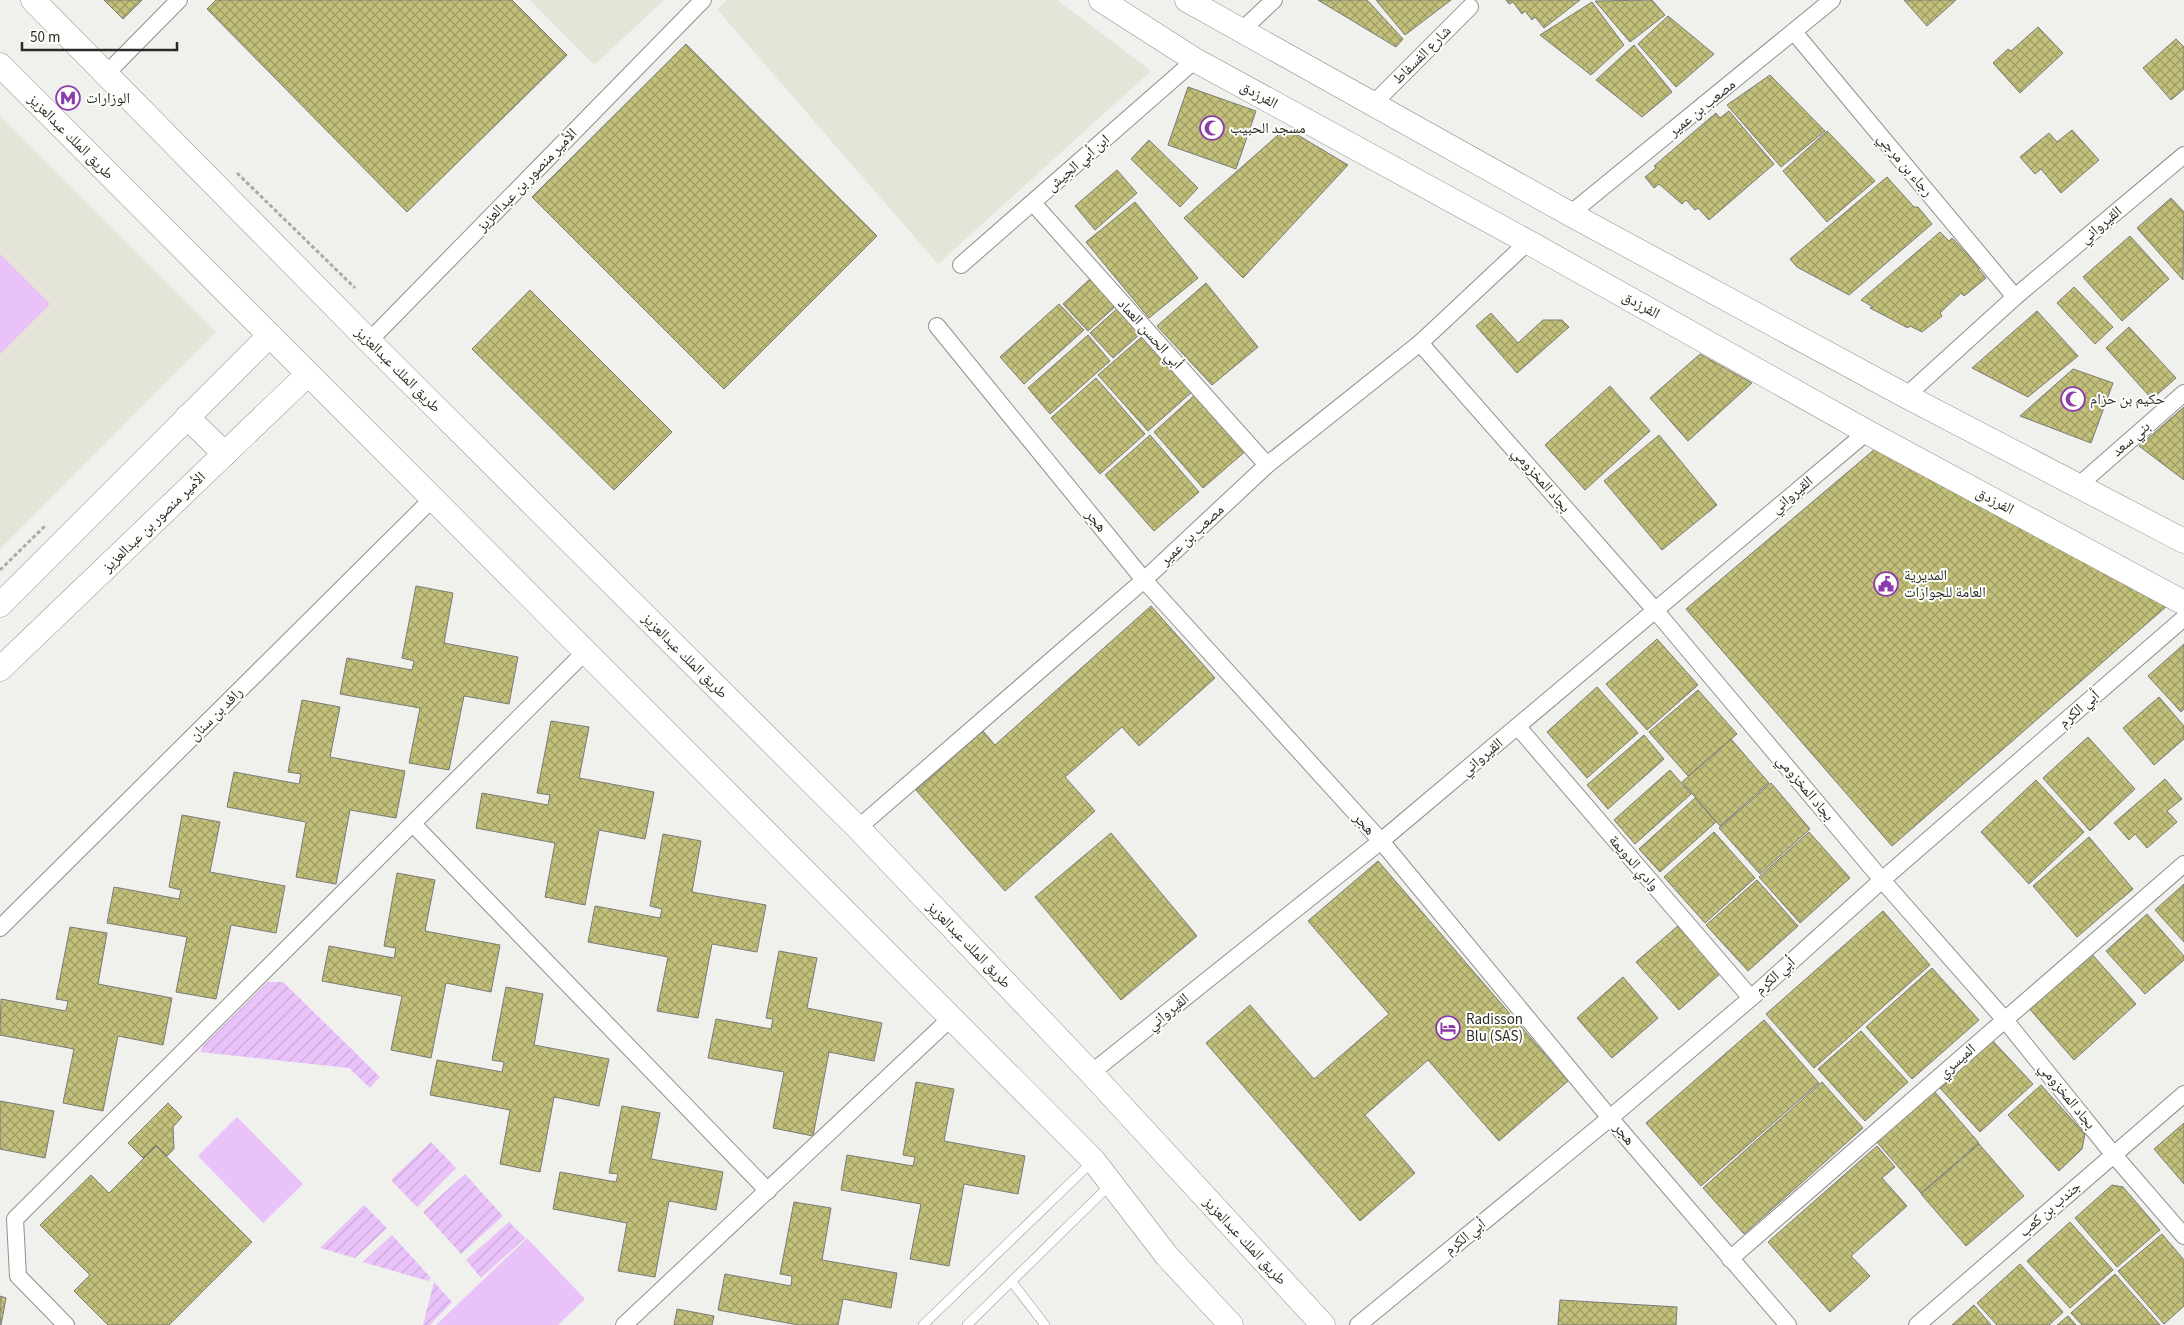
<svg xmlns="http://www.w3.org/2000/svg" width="2184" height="1325" font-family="'Source Sans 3','Noto Naskh Arabic',sans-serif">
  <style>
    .built { fill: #e4e4d9 }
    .park { fill: #e9c2fa }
    .garden { fill: url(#garden-furrows) }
    .building { fill: url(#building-cross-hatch); stroke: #7b7b78 }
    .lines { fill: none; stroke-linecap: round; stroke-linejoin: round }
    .lane-casing { stroke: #90908d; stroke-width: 10 }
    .street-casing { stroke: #90908d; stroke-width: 18 }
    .secondary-casing { stroke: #90908d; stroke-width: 25 }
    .path { stroke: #aaaaa8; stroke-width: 3; stroke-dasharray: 4 2.5; stroke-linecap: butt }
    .lane { stroke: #fff; stroke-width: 9 }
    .street { stroke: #fff; stroke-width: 16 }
    .secondary { stroke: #fff; stroke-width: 24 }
    .labels { text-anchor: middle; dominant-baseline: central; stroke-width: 4; stroke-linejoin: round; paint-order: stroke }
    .street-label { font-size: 15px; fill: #2a2a29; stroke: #fefefa }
    .poi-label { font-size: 15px; fill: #2a2a29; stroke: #fefefa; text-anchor: start }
  </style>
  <defs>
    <pattern id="garden-furrows" width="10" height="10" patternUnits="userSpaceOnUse" patternTransform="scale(1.25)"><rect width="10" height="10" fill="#e9c2fa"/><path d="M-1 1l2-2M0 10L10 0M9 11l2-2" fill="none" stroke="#c8a7d6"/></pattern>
    <pattern id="building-cross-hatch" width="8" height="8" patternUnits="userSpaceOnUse" patternTransform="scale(1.25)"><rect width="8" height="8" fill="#c2c07a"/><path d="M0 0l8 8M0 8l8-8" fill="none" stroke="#9e9c64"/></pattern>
  </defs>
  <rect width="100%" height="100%" fill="#f0f0ed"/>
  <g class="built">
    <path d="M530 0H664L594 65Z"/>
    <path d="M727 0H1057L1151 71 938 264 717 9Z"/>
    <path d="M0 116 216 332 0 549Z"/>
  </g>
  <g class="park">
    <path d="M0 254 50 304 0 354Z"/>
    <path d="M237 1117 303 1184 263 1223 198 1156Z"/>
    <path d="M527 1238 585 1299 558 1325H436Z"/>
  </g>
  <g class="garden">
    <path d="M268 982H283L380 1077 370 1088 349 1068 200 1052 204 1045Z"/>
    <path d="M431 1142 456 1168 417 1207 391 1180Z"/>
    <path d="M465 1174 503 1216 461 1254 423 1212Z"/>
    <path d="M364 1205 387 1228 355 1258 320 1248Z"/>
    <path d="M509 1222 525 1238 481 1278 466 1260Z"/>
    <path d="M392 1235 431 1278 428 1281 363 1262Z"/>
    <path d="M434 1282 452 1302 430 1325H423Z"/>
  </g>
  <g class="building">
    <path d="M104 0H142L123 19Z"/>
    <path d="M216 0H512L567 55 407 212 207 9Z"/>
    <path d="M1318 0H1367L1403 39 1396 47Z"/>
    <path d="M1376 0H1451L1405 35Z"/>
    <path d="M1506 0H1580L1544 28 1535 17 1532 20 1525 11 1522 14 1513 2 1509 4Z"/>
    <path d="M1652 0 1665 15 1630 42 1595 1Z"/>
    <path d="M1904 0H1956L1927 26Z"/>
    <path d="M1592 2 1624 45 1591 75 1540 35Z"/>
    <path d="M1668 16 1714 54 1676 87 1638 44Z"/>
    <path d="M2038 27 2063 53 2020 93 1993 63 2008 49 2011 51Z"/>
    <path d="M2176 39 2184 47V89L2171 100 2143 68Z"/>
    <path d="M686 44 877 236 724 389 532 197Z"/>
    <path d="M1634 45 1672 92 1642 117 1596 80Z"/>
    <path d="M1770 75 1825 131 1781 167 1727 105Z"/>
    <path d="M1188 87 1256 111 1236 169 1168 145Z"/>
    <path d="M1729 111 1774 164 1709 220 1698 208 1695 210 1686 200 1682 204 1659 184 1654 188 1645 177 1656 168 1654 166 1716 113 1720 118Z"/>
    <path d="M1286 128 1348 165 1243 278 1184 218Z"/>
    <path d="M2072 130 2099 160 2061 193 2041 169 2035 174 2020 157 2049 133 2057 142Z"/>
    <path d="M1827 131 1875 181 1827 222 1783 171Z"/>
    <path d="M1149 140 1198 188 1180 207 1131 159Z"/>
    <path d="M1117 170 1137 193 1095 230 1075 206Z"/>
    <path d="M1887 177 1914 207H1918L1932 224 1849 295 1797 267 1790 259Z"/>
    <path d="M2171 198 2184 212 2183 280 2137 228Z"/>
    <path d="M1135 202 1198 278 1149 318 1086 242Z"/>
    <path d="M1940 232 1949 241 1952 238 1980 268 1978 269 1986 278 1964 296 1961 293 1940 313 1942 316 1922 332 1910 326 1908 328 1870 308 1873 307 1861 300Z"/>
    <path d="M2130 236 2169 279 2122 321 2083 277Z"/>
    <path d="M1092 277 1117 305 1088 331 1063 304Z"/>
    <path d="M1206 283 1258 347 1212 385 1157 326Z"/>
    <path d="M2074 287 2113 327 2095 344 2057 303Z"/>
    <path d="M530 290 672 432 614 490 472 349Z"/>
    <path d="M1059 304 1084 330 1024 384 1000 357Z"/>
    <path d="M1118 308 1140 334 1113 358 1090 333Z"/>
    <path d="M2037 311 2078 356 2028 397 1972 368Z"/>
    <path d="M1491 313 1518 343 1543 320H1562L1569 327 1517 373 1476 326Z"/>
    <path d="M2129 327 2176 378 2152 399 2106 348Z"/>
    <path d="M1088 335 1110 361 1050 414 1028 388Z"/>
    <path d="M1144 335 1193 391 1148 431 1098 375Z"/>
    <path d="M1700 354 1752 383 1688 441 1650 398Z"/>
    <path d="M2073 369 2113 383 2091 443 2020 416Z"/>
    <path d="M1096 378 1145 434 1100 474 1051 418Z"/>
    <path d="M1610 386 1650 431 1585 490 1545 445Z"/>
    <path d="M1198 392 1248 449 1203 488 1154 432Z"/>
    <path d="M2184 407V480L2139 446Z"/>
    <path d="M1150 435 1199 492 1154 531 1105 475Z"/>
    <path d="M1659 435 1717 505 1662 550 1604 481Z"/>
    <path d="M1875 449 2167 606 1892 846 1686 609Z"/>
    <path d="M416 586 453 593 444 643 518 657 509 704 464 696 449 770 409 763 420 708 340 694 347 658 412 670 414 661 402 658Z"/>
    <path d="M1151 606 1215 678 1139 746 1122 727 1065 777 1095 811 1005 891 916 790 983 731 995 745Z"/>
    <path d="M1657 639 1698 685 1647 730 1606 684Z"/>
    <path d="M2184 644V709L2181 712 2148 676Z"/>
    <path d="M1597 687 1638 733 1587 778 1547 732Z"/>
    <path d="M1698 690 1737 734 1688 776 1649 732Z"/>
    <path d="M2159 697 2184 726V739L2154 765 2123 728Z"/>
    <path d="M302 700 340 707 330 757 405 771 396 818 350 810 336 884 296 877 306 822 227 807 234 772 299 784 301 774 288 772Z"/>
    <path d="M551 721 589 727 579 778 654 792 645 839 599 830 585 905 545 897 555 843 476 828 482 793 548 805 550 795 537 793Z"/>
    <path d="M1644 735 1664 759 1608 809 1587 785Z"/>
    <path d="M2088 737 2135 789 2090 831 2043 778Z"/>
    <path d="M1731 739 1769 783 1720 826 1682 782Z"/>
    <path d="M1670 770 1691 794 1635 844 1614 820Z"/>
    <path d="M2165 779 2182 799 2167 811 2177 822 2147 848 2135 834 2129 840 2114 823Z"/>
    <path d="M2036 780 2084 832 2029 884 1981 832Z"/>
    <path d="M1771 783 1810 829 1760 874 1719 828Z"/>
    <path d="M1695 798 1716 822 1660 872 1639 849Z"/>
    <path d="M182 815 220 822 210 872 285 886 276 933 231 925 216 999 176 992 187 937 107 923 114 887 179 899 181 890 169 887Z"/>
    <path d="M1714 832 1755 878 1705 923 1664 877Z"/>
    <path d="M1809 832 1850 878 1800 923 1759 877Z"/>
    <path d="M1111 833 1197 936 1121 1000 1035 897Z"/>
    <path d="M663 834 701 841 692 892 766 905 757 952 712 944 698 1018 657 1011 668 957 588 942 595 906 660 918 662 909 650 906Z"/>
    <path d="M2089 837 2133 889 2077 937 2033 886Z"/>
    <path d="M1378 861 1568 1081 1499 1141 1428 1060 1365 1115 1415 1173 1360 1221 1206 1043 1250 1005 1314 1079 1389 1014 1308 921Z"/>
    <path d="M397 873 435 880 425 931 500 945 491 992 446 983 431 1058 391 1050 402 996 322 981 329 946 394 958 396 948 384 946Z"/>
    <path d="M1757 880 1798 926 1748 971 1706 925Z"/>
    <path d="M2184 884V942L2155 910Z"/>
    <path d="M1883 911 1930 965 1814 1068 1766 1014Z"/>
    <path d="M2147 914 2184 956V960L2145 994 2106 951Z"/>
    <path d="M1679 925 1721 973 1679 1010 1636 962Z"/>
    <path d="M70 927 107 933 98 984 172 998 163 1045 118 1036 103 1111 63 1103 74 1049 0 1035 1 999 66 1011 68 1001 56 999Z"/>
    <path d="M779 951 817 958 807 1008 882 1023 874 1061 829 1052 813 1136 773 1128 784 1072 708 1058 716 1019 771 1029 773 1019 766 1018Z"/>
    <path d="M2090 952 2136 1004 2074 1060 2028 1007Z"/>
    <path d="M1932 968 1979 1020 1912 1079 1866 1027Z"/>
    <path d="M1623 977 1658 1018 1612 1058 1577 1018Z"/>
    <path d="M506 987 543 994 534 1045 609 1059 599 1106 554 1097 540 1172 500 1164 510 1110 430 1095 437 1060 502 1072 504 1062 492 1060Z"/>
    <path d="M1764 1020 1819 1083 1701 1186 1646 1123Z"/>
    <path d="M1861 1031 1908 1082 1865 1121 1818 1069Z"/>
    <path d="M1992 1040 2033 1084 1980 1132 1940 1088Z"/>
    <path d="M916 1082 954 1089 944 1141 1025 1156 1018 1194 964 1184 949 1266 910 1259 921 1204 841 1190 847 1155 913 1166 915 1157 903 1155Z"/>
    <path d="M1822 1082 1863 1128 1744 1234 1703 1188Z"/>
    <path d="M2041 1085 2085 1134 2082 1149 2059 1171 2008 1115Z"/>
    <path d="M1934 1091 1979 1143 1921 1193 1876 1141Z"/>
    <path d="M0 1101 54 1111 45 1158 0 1149Z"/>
    <path d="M168 1103 182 1117 173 1127 174 1149 167 1156 156 1145 143 1158 128 1143Z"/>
    <path d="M622 1106 660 1113 651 1159 723 1172 716 1210 669 1201 655 1277 618 1271 627 1223 553 1209 560 1172 616 1182 618 1174 609 1173Z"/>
    <path d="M2184 1123V1184L2154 1149Z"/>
    <path d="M1979 1144 2024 1196 1966 1246 1921 1194Z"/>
    <path d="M156 1146 252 1242 169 1325H108L74 1291 90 1275 40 1225 91 1175 109 1193Z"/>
    <path d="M1877 1146 1895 1167 1882 1178 1907 1206 1851 1256 1870 1276 1830 1312 1768 1242Z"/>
    <path d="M2112 1185 2123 1187 2160 1230 2117 1267 2075 1218Z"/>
    <path d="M794 1202 831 1208 822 1260 897 1273 891 1308 843 1299 838 1325H798L718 1310 725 1274 791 1286 792 1276 780 1274Z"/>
    <path d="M2070 1222 2113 1270 2070 1308 2027 1261Z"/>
    <path d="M2162 1234 2184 1260V1306L2164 1324 2118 1271Z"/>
    <path d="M2020 1264 2063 1312 2049 1325H1997L1977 1303Z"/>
    <path d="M2115 1274 2160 1325H2082L2071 1313Z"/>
    <path d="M0 1296 6 1298 1 1325H0Z"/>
    <path d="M1560 1300 1677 1307 1676 1325H1558Z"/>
    <path d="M1974 1305 1991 1325H1952Z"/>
    <path d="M677 1309 714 1316 712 1325H674Z"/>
    <path d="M2068 1316 2076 1325H2057Z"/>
  </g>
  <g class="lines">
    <g class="lane-casing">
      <g id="lane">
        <path d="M1012 1282 1045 1325"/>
        <path d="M923 1325 1092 1162"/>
        <path d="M967 1325 1111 1184"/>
      </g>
    </g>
    <g class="street-casing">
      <g id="street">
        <path d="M1241 31 1274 0"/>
        <path d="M1794 32 2015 297"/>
        <path d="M106 74 179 0"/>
        <path d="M1373 104 1470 7"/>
        <path d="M1033 203 1267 465"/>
        <path d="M1570 214 1832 0"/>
        <path d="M961 265 1195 60"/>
        <path d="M937 326 1144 580 1381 841 1610 1118 1788 1325"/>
        <path d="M369 341 703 0"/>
        <path d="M1420 343 1655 610 1882 880 2005 1020 2113 1154 2184 1236"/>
        <path d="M1906 396 2015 297 2184 155"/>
        <path d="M2079 485 2184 393"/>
        <path d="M1518 727 1751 998"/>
        <path d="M413 824 768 1191"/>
        <path d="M858 828 1144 580 1267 465 1420 343 1528 242"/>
        <path d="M0 928 432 499"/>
        <path d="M1091 1073 1381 841 1867 432"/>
        <path d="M1730 1259 2184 864"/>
        <path d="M66 1325 18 1276 15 1219 585 652"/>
        <path d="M624 1325 951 1018"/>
        <path d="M1358 1325 1610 1118 1751 998 1882 880 2184 618"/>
        <path d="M1917 1325 2184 1094"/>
      </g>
    </g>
    <g class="secondary-casing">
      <g id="secondary">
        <path d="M33 0 369 341 858 828 1091 1073 1323 1325"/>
        <path d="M1101 0 1195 60 1528 242 1867 432 2184 603"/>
        <path d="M1187 0 1570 214 1906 396 2184 541"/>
        <path d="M0 65 1093 1160 1167 1256 1231 1325"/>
        <path d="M187 417 225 454"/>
        <path d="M0 605 270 335"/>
        <path d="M0 669 308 374"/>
      </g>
    </g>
    <g class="path">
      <path d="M237 173 355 288"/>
      <path d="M0 570 46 525"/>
    </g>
    <use href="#lane" class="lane"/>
    <use href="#street" class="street"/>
    <use href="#secondary" class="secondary"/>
  </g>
  <defs>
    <g id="metro-ring" transform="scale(1.25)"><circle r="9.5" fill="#fefefa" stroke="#8c3baa" stroke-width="1.5"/><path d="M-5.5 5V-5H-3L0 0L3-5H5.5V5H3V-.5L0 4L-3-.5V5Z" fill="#8c3baa"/></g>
    <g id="mosque-ring" transform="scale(1.25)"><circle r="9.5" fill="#fefefa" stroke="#8c3baa" stroke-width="1.5"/><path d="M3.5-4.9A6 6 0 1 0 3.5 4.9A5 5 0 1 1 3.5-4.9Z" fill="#8c3baa"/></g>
    <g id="civic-ring" transform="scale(1.25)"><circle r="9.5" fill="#fefefa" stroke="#8c3baa" stroke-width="1.5"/><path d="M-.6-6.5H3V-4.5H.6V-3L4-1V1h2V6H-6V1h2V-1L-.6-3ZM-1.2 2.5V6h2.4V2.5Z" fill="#8c3baa"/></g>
    <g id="hotel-ring" transform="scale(1.25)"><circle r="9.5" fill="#fefefa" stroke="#8c3baa" stroke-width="1.5"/><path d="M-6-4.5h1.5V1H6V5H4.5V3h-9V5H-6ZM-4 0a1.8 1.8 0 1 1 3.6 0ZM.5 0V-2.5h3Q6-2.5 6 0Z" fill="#8c3baa"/></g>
  </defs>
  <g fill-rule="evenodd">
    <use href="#metro-ring" x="68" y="98"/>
    <use href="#mosque-ring" x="1212" y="128"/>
    <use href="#mosque-ring" x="2073" y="399"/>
    <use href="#civic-ring" x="1886" y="584"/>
    <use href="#hotel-ring" x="1448" y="1028"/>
  </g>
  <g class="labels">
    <g class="street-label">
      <text transform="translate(1422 55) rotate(-45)">شارع الفسفاط</text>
      <text transform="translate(1259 95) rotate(29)">الفرزدق</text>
      <text transform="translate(1702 108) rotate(-39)">مصعب بن عمير</text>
      <text transform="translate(71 137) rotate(45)">طريق الملك عبدالعزيز</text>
      <text transform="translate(1078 163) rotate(-41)">ابن أبي الجيش</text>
      <text transform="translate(1905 165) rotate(50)">رجاء بن مرجي</text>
      <text transform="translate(527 180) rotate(-46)">الأمير منصور بن عبدالعزيز</text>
      <text transform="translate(2101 225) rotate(-40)">القيرواني</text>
      <text transform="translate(1641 305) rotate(29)">الفرزدق</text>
      <text transform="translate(1150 334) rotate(48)">أبي الحسن العماد</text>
      <text transform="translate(398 370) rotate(45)">طريق الملك عبدالعزيز</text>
      <text transform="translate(2131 439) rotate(-41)">بني سعد</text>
      <text transform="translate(1541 480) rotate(49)">بجاد المخزومي</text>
      <text transform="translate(1792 495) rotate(-40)">القيرواني</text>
      <text transform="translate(1995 501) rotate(28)">الفرزدق</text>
      <text transform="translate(1096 521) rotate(51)">هجر</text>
      <text transform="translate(154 522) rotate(-44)">الأمير منصور بن عبدالعزيز</text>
      <text transform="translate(1192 535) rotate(-43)">مصعب بن عمير</text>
      <text transform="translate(685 656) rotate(45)">طريق الملك عبدالعزيز</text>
      <text transform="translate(2079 709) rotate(-41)">أبي الكرم</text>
      <text transform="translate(216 714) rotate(-45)">رافد بن سنان</text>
      <text transform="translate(1482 757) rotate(-40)">القيرواني</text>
      <text transform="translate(1805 788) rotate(50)">بجاد المخزومي</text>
      <text transform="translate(1364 824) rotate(48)">هجر</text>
      <text transform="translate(1634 863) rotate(49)">وادي الدويمة</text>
      <text transform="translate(969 945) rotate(46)">طريق الملك عبدالعزيز</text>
      <text transform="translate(1775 976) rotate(-42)">أبي الكرم</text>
      <text transform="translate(1168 1012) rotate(-39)">القيرواني</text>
      <text transform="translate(1957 1061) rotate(-41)">الميسري</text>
      <text transform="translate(2067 1096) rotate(51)">بجاد المخزومي</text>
      <text transform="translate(1624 1134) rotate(50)">هجر</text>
      <text transform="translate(2050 1209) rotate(-41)">جندب بن كعب</text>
      <text transform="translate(1465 1237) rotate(-39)">أبي الكرم</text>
      <text transform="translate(1245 1241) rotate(47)">طريق الملك عبدالعزيز</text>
    </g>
    <g class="poi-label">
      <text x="86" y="98">الوزارات</text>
      <text x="1230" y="128">مسجد الحبيب</text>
      <text x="2090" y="399">حكيم بن حزام</text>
      <text x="1904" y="575">المديرية<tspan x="1904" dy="17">العامة للجوازات</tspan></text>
      <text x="1466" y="1019">Radisson<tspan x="1466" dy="17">Blu (SAS)</tspan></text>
    </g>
  </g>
  <path d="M22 42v8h155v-8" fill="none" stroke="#2a2a29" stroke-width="2.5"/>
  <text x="30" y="42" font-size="15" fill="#2a2a29" stroke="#fefefa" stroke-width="4" paint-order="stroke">50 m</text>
</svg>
